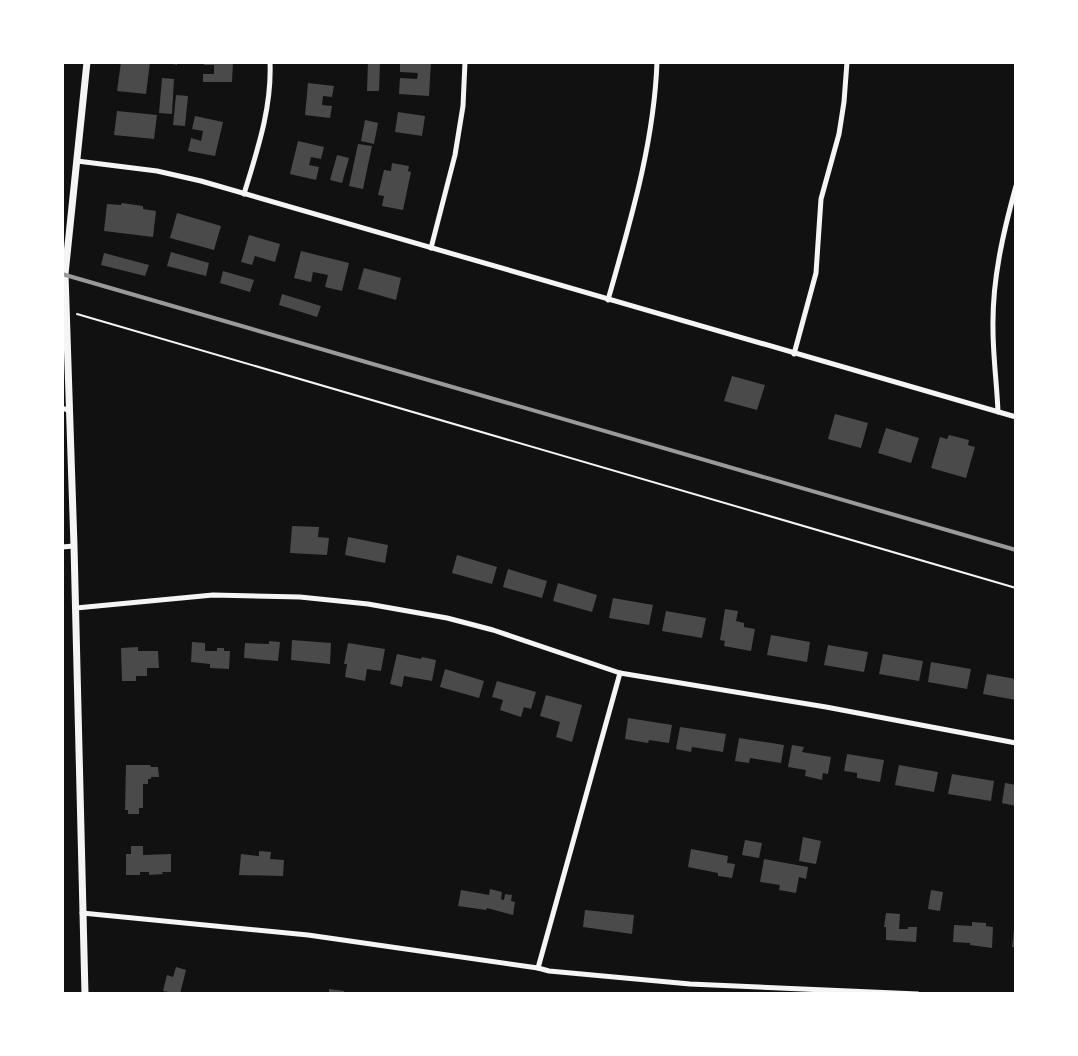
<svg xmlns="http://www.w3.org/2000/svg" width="1078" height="1056" font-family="Signika,sans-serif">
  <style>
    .building { fill: #4a4a4a }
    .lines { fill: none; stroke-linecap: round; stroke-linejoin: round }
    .path { stroke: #f5f5f5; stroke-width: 2 }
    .minor { stroke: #f5f5f5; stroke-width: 5 }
    .tertiary { stroke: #f5f5f5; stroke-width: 7 }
    .rail { stroke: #9a9a9a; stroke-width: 4 }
  </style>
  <rect width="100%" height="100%" fill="#111"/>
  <g class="building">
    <path d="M121 62H150L146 94 117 91Z"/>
    <path d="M164 62H177V65Z"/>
    <path d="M204 62H233L232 82H203V74H214V65H204Z"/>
    <path d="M368 62H380L379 91H367Z"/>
    <path d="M400 62H431L429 96 399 94 400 78 417 79 418 73 400 72Z"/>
    <path d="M162 78 174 79 172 114 159 113Z"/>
    <path d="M308 83 334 86 332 97 323 96 322 105 332 106 330 118 305 115Z"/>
    <path d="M176 95 188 96 185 126 173 125Z"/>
    <path d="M117 111 157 115 154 139 114 135Z"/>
    <path d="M398 112 425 116 422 136 395 132Z"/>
    <path d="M195 116 223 122 215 156 188 151 191 138 201 141 203 131 192 129Z"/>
    <path d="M365 120 378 123 374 144 361 141Z"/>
    <path d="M298 141 324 147 321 159 311 157 309 165 319 167 316 180 290 174Z"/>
    <path d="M358 144 372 146 363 189 349 186Z"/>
    <path d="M337 155 349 158 342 183 330 180Z"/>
    <path d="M392 163 409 166 408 171 411 172 403 210 382 206 384 196 378 195 384 170 391 171Z"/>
    <path d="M122 203 143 206V209L156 211 153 237 104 231 107 204 121 205Z"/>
    <path d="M177 213 221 226 214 250 170 238Z"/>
    <path d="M249 235 280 244 275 262 255 256 252 265 241 262Z"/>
    <path d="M301 251 349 263 342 291 325 287 328 275 313 272 311 282 294 278Z"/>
    <path d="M171 252 209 263 206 276 167 266Z"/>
    <path d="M104 253 149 265 145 276 101 265Z"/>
    <path d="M364 268 401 278 396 300 358 289Z"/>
    <path d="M223 271 254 280 250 292 220 283Z"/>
    <path d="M282 294 321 306 317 317 279 305Z"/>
    <path d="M732 376 765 385 757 410 724 401Z"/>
    <path d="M835 414 868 423 861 448 828 439Z"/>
    <path d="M886 428 919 438 911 463 878 453Z"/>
    <path d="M949 435 969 440 968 445 975 447 966 478 931 468 940 437 947 439Z"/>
    <path d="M292 526 319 527 318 537 329 538 327 555 290 553Z"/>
    <path d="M348 537 388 545 385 563 345 555Z"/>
    <path d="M457 555 497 567 492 584 452 573Z"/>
    <path d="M508 569 547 581 542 598 503 587Z"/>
    <path d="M558 583 597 595 592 612 553 601Z"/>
    <path d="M613 598 653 605 649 625 609 618Z"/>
    <path d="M725 609 738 611 736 621 744 623V627L755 629 751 651 724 646 725 641 720 640Z"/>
    <path d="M666 611 706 618 702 638 662 631Z"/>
    <path d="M771 635 810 642 807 662 767 655Z"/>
    <path d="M292 640 331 643 330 664 291 660Z"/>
    <path d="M269 641 280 642 278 661 244 658 245 643 269 644Z"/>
    <path d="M192 642 205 643V651H217V648H224V651H230L229 669 210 668V664L191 662Z"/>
    <path d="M348 643 385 649 381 671 367 669 365 681 345 677 347 664H344Z"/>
    <path d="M828 645 868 652 864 672 824 665Z"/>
    <path d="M138 647V651H158L159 668H147V676H136V681H122L121 648Z"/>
    <path d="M397 654 421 659 422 657 436 660 432 681 404 676 402 687 390 684Z"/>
    <path d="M883 654 923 661 919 681 879 674Z"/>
    <path d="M931 662 971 669 967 689 928 682Z"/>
    <path d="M445 669 484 681 479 698 440 687Z"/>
    <path d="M987 674 1016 679V700L983 694Z"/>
    <path d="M497 681 536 692 531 709 524 707 521 717 500 710 503 700 492 697Z"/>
    <path d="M546 695 582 705 572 742 556 737 560 722 540 716Z"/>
    <path d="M628 718 672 725 669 743 649 740 648 743 625 739Z"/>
    <path d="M680 727 726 734 723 752 692 747 691 752 676 749Z"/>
    <path d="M739 738 784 745 781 763 750 758 749 763 735 761Z"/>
    <path d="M792 745 804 747 802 752 831 757 828 774 823 773 822 780 805 776 806 770 788 767Z"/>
    <path d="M847 754 884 760 880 782 857 778V773L844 771Z"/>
    <path d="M126 765H150L151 767H158L159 777H151V779H148V784H143V808H139V814H128V810H125Z"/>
    <path d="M899 765 938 772 934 792 895 785Z"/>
    <path d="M952 774 994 781 991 801 948 794Z"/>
    <path d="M1005 783 1016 785V806L1002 803Z"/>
    <path d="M803 837 821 841 816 864 799 861Z"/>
    <path d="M745 840 762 843 759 858 742 855Z"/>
    <path d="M131 846H143V855L171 854V872H162L163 874 149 875V872H140V875H126V854H131Z"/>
    <path d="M691 849 728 856 727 863 735 864 732 878 718 876V873L688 867Z"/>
    <path d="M259 851 271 852 270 859 284 860 283 876 239 875 241 854 259 856Z"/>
    <path d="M764 859 808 867 806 879 799 877 796 893 779 890 780 885 760 882Z"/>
    <path d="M490 889 502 892 501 899 504 900 505 894 512 895 511 901 515 902 513 915 487 908 486 910 458 906 461 890 489 895Z"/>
    <path d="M931 890 943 892 940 911 928 909Z"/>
    <path d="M585 910 634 915 632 934 583 927Z"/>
    <path d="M886 913 900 914 899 929H908V927H917L916 942 886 940V927H884Z"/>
    <path d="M972 922 986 923V926L993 927 992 948 970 945V943L953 942 954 925 972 926Z"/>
    <path d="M1014 930H1016V947H1012Z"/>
    <path d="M176 967 186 970 180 994 163 991 167 975 173 977Z"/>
    <path d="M329 989 344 991V994H329Z"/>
  </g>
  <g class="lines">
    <path class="path" d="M77 314 1016 588"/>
    <g class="minor">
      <path d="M77 161 157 171 201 181 1016 417"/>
      <path d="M244 194C257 151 272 108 270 62"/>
      <path d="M431 248 455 155 463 106 465 62"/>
      <path d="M608 300C630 222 654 144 657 62"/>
      <path d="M794 354 816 273 821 199 839 134 844 102 847 62"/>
      <path d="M62 408 70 411"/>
      <path d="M998 412C997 385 993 357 993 329 992 280 1003 233 1016 186"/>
      <path d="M62 547 74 546"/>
      <path d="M76 608 213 595 300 597 368 604 447 618 493 630 620 673 826 707 1016 743"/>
      <path d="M82 913 308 935 538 968 549 971 690 984 918 994"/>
      <path d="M538 968 620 673"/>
    </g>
    <path class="tertiary" d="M85 994 74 546 65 274 87 62"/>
    <path class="rail" d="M62 274 1016 550"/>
  </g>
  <rect width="1078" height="1056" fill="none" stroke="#ffffff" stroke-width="128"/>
</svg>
